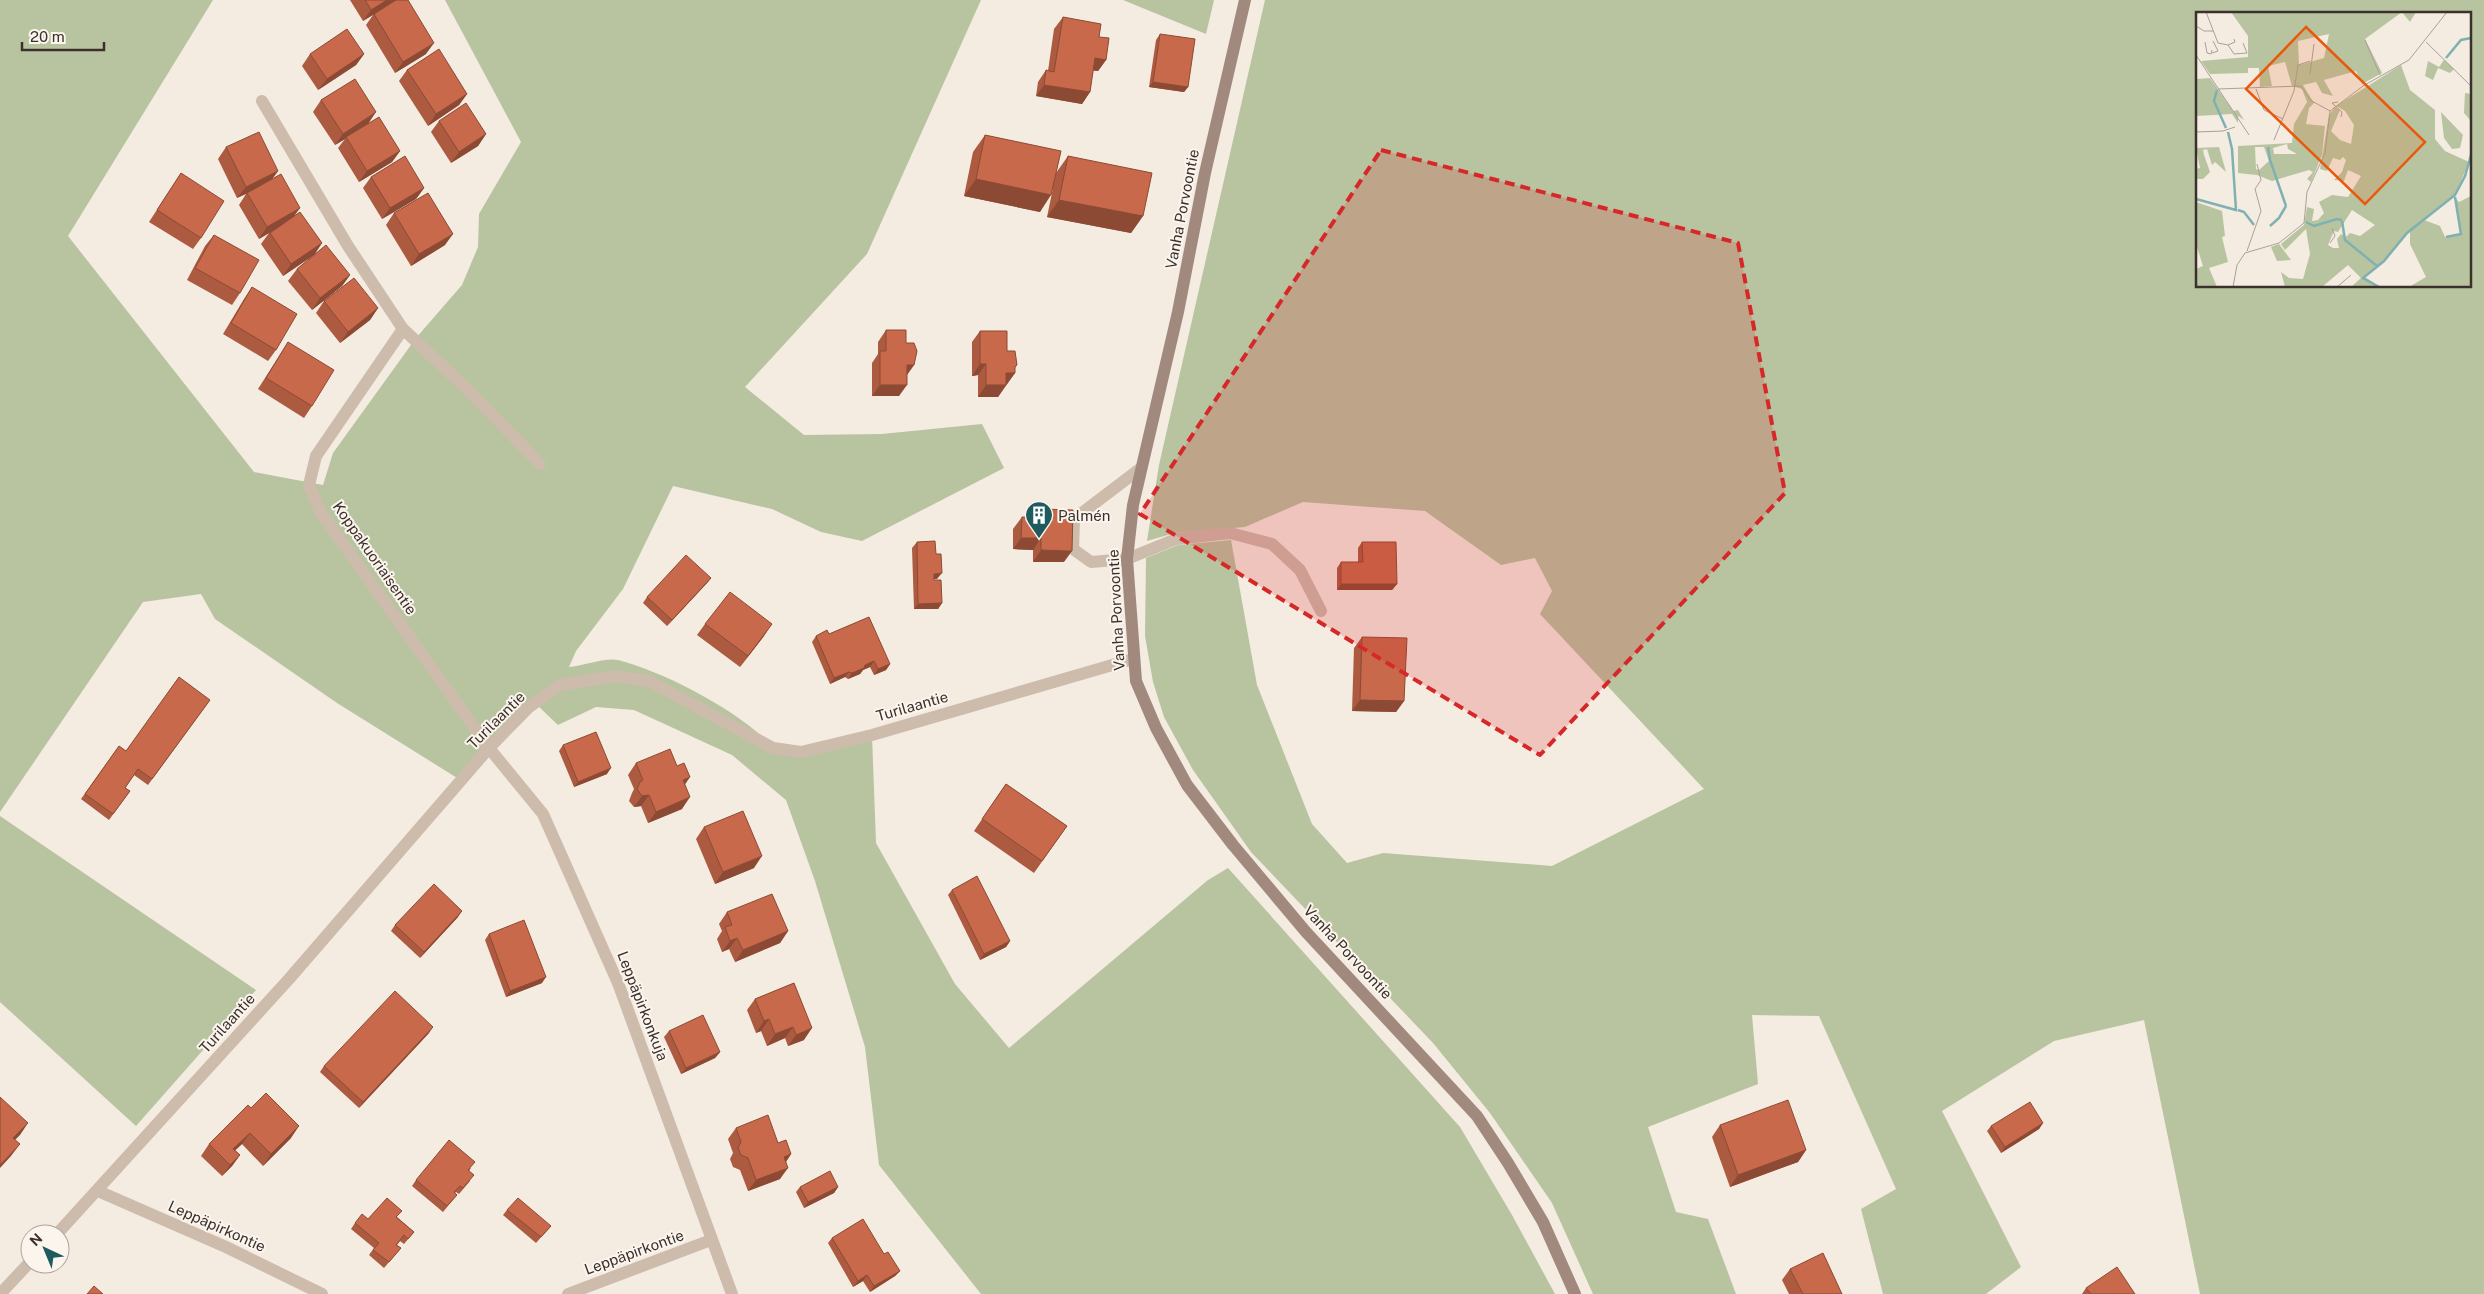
<svg xmlns="http://www.w3.org/2000/svg" width="2484" height="1294" font-family="'Public Sans',sans-serif">
  <style>
    .green { fill: #b8c4a0; fill-rule: evenodd }
    .lines { fill: none; stroke-linecap: round; stroke-linejoin: round }
    .lane { stroke: #cdbbac; stroke-width: 12 }
    .street { stroke: #cdbbac; stroke-width: 12 }
    .secondary { stroke: #a18a7d; stroke-width: 12 }
    .wall { fill: #ac5a40 }
    .shaded-wall { fill: #8c4a34 }
    .building { fill: #c8694b; stroke: #8c4a34 }
    .marked { fill: #d62828; fill-opacity: 0.2; stroke: #d62828; stroke-width: 4; stroke-dasharray: 10 6; stroke-linejoin: round }
    .labels { text-anchor: middle; dominant-baseline: central; stroke-width: 4; stroke-linejoin: round; paint-order: stroke }
    .street-label { font-size: 15px; fill: #3b302b; stroke: #fbf5ee }
    .poi-label { font-size: 15px; fill: #3b302b; stroke: #fbf5ee; text-anchor: start }
    .inset-river { fill: none; stroke: #7fb0b2; stroke-width: 2.5 }
    .inset-road { fill: none; stroke: #aaa098; stroke-width: 1 }
    .view { fill: #e8590c; fill-opacity: 0.15; stroke: #e8590c; stroke-width: 2.5 }
    .inset-edge { fill: none; stroke: #3b302b; stroke-width: 2.5 }
  </style>
  <rect width="100%" height="100%" fill="#f4ebe1"/>
  <g class="green">
    <path d="M0 0H213L68 236 254 472 323 485 333 453 416 338 462 285 478 247 479 214 521 142 445 0H981L867 254 745 387 804 435 882 434 982 424 1004 468 862 541 821 532 772 509 673 486 623 589 576 651 569 667C582 666 606 657 618 660 663 671 744 713 773 748L801 752 872 735 876 843 955 984 1009 1048 1208 880 1228 868 1460 1127 1512 1215 1555 1294H981L879 1165 865 1047 815 881 786 800 732 755 634 710 596 707 558 725 535 703 462 781 337 703 215 619 201 594 143 602 0 812Z"/>
    <path d="M1123 0H1214L1206 34Z"/>
    <path d="M1265 0H2484V1294H2200L2144 1020 2054 1041 1942 1111 2021 1267 1986 1294H1883L1861 1209 1896 1189 1819 1016 1752 1015 1758 1084 1648 1127 1676 1212 1708 1219 1736 1294H1593L1552 1203 1490 1113 1433 1043 1251 852 1193 770 1164 717 1153 682 1145 636 1146 558 1178 545 1231 540 1257 685 1312 824 1347 863 1383 853 1552 866 1704 789 1540 614 1552 591 1535 558 1501 565 1425 511 1303 502 1245 527 1175 533 1147 541 1159 465ZM2198 14H2470V286H2198Z"/>
    <path d="M0 816 256 990 136 1126 0 1002Z"/>
  </g>
  <g class="lines">
    <path class="lane" d="M1141 468 1074 519 1073 549 1091 562 1127 559 1176 539 1230 533 1272 544 1300 570 1321 611"/>
    <g class="street">
      <path d="M262 101 348 246 403 329 468 390 540 464"/>
      <path d="M403 329 316 456 309 485 321 513 489 748 543 814 618 983 732 1294"/>
      <path d="M98 1191 226 1247 322 1294"/>
      <path d="M57 1234 289 979 489 748 529 707 560 685 616 676 649 681 773 748 801 752 872 735 1133 659"/>
      <path d="M0 1294 30 1262"/>
      <path d="M568 1294 711 1240"/>
    </g>
    <path class="secondary" d="M1245 0 1205 173 1178 312 1133 505 1127 559 1136 681 1156 728 1187 785 1233 845 1306 932 1477 1116 1508 1163 1543 1222 1575 1294"/>
  </g>
  <g class="wall">
    <path d="M350 0H408L426 54 395 73 366 25 373 15 363 21Z"/>
    <path d="M1063 17 1099 37 1106 60 1098 71 1093 70 1090 92 1082 104 1036 96 1038 82 1046 70 1048 71 1054 29Z"/>
    <path d="M1160 34 1188 87 1184 92 1149 87 1156 40Z"/>
    <path d="M310 54H364L356 65 318 90 302 66Z"/>
    <path d="M407 70 467 94 459 105 428 126 399 81Z"/>
    <path d="M321 100 369 123 400 151 392 162 359 182 338 148 345 139 335 145 313 112Z"/>
    <path d="M439 121 486 134 478 146 451 163 431 132Z"/>
    <path d="M985 135 1056 173 1068 156 1143 216 1131 233 1047 217 1053 188 1040 212 964 196 973 152Z"/>
    <path d="M226 147 278 171 272 179 295 215 322 243 314 255 283 276 261 244 269 233 259 239 239 205 246 194 237 198 218 159Z"/>
    <path d="M181 173 201 238 193 249 149 222Z"/>
    <path d="M371 177 424 188 416 199 382 219 363 188Z"/>
    <path d="M394 213 445 245 411 266 386 225Z"/>
    <path d="M214 235 240 293 232 305 187 280 205 246Z"/>
    <path d="M297 269 350 275 342 286 312 310 288 281Z"/>
    <path d="M252 287 276 350 268 361 223 334 244 299Z"/>
    <path d="M324 301 378 308 370 320 340 343 316 313Z"/>
    <path d="M886 330 906 343 914 365 907 375 899 396H872V363L878 354V342Z"/>
    <path d="M980 331 1007 351 1015 368V373L998 397H978V375L972 376V342Z"/>
    <path d="M288 342 312 406 304 418 258 389Z"/>
    <path d="M1042 509 1064 562H1033V550L1013 549V529L1022 517H1036Z"/>
    <path d="M917 542 937 579H934V580L942 603 938 609H914L912 548Z"/>
    <path d="M1362 542 1397 584 1392 590H1337V568L1341 562H1358V548Z"/>
    <path d="M711 578 707 583 667 626 643 603 647 597Z"/>
    <path d="M705 624 764 636 740 667 697 635Z"/>
    <path d="M829 634 890 664 886 670 874 675 870 667 863 670 860 674 848 679 845 677 830 684 812 642 816 636Z"/>
    <path d="M1362 637 1404 701 1396 712 1352 711 1354 648Z"/>
    <path d="M210 700 148 785 134 775 125 788 130 791 109 820 81 799 119 746 126 751Z"/>
    <path d="M563 745 607 774 574 787 559 751Z"/>
    <path d="M636 763 685 785 682 809 648 823 641 806 634 807 629 801 632 793 634 789 628 775Z"/>
    <path d="M1006 784 1067 826 1034 873 974 831Z"/>
    <path d="M704 827 754 868 715 884 696 839Z"/>
    <path d="M952 890 1010 941 1006 947 980 960 948 895Z"/>
    <path d="M727 912 788 931 780 943 735 962 729 949 722 952 717 939 722 931 719 924Z"/>
    <path d="M458 917 420 958 391 931 395 925Z"/>
    <path d="M489 934 542 983 506 997 485 940Z"/>
    <path d="M794 983 804 1040 788 1046 785 1038 767 1046 761 1031 756 1033 747 1010 755 999Z"/>
    <path d="M669 1031 720 1052 715 1058 681 1074 664 1037Z"/>
    <path d="M429 1033 359 1108 320 1072 324 1066Z"/>
    <path d="M251 1108 291 1138 263 1166 242 1144 235 1150 240 1155 232 1166 222 1176 201 1156 209 1144Z"/>
    <path d="M2043 1123 2039 1129 2001 1153 1987 1131 1991 1126Z"/>
    <path d="M1720 1125 1806 1150 1798 1162 1730 1187 1712 1137Z"/>
    <path d="M736 1128 778 1143 791 1154 786 1162 780 1179 748 1191 740 1170 733 1167 730 1159 733 1153 728 1139Z"/>
    <path d="M471 1168 469 1171 470 1181 459 1194 456 1192 455 1193 457 1195 443 1212 412 1186 416 1180Z"/>
    <path d="M800 1187H838L834 1193 804 1208 796 1192Z"/>
    <path d="M507 1210 551 1226 536 1243 503 1215Z"/>
    <path d="M397 1217 414 1232 404 1244 400 1241 397 1245 401 1248 384 1268 369 1255 374 1248 351 1229 355 1223 368 1219Z"/>
    <path d="M832 1238 884 1254 900 1271 895 1276 870 1292 863 1281 853 1287 828 1243Z"/>
    <path d="M1790 1269 1842 1294H1789L1782 1280Z"/>
    <path d="M2086 1288 2135 1294H2082Z"/>
  </g>
  <g class="shaded-wall">
    <path d="M387 0H396L363 21 371 10Z"/>
    <path d="M434 43 426 54 395 73 403 62Z"/>
    <path d="M364 54 356 65 318 90 327 79Z"/>
    <path d="M1095 58 1106 60 1098 71 1087 70Z"/>
    <path d="M1153 82 1188 87 1184 92 1149 87Z"/>
    <path d="M1044 85 1090 92 1082 104 1036 96Z"/>
    <path d="M467 94 459 105 428 126 436 114Z"/>
    <path d="M376 112 368 124 346 137 345 139 335 145 343 134Z"/>
    <path d="M486 134 478 146 451 163 459 152Z"/>
    <path d="M400 151 392 162 359 182 367 171Z"/>
    <path d="M278 171 270 182 237 198 246 187Z"/>
    <path d="M976 179 1051 195 1040 212 964 196Z"/>
    <path d="M424 188 416 199 382 219 390 208Z"/>
    <path d="M1059 200 1143 216 1131 233 1047 217Z"/>
    <path d="M300 208 292 219 259 239 267 227Z"/>
    <path d="M453 234 445 245 411 266 419 254Z"/>
    <path d="M322 243 314 255 283 276 291 264Z"/>
    <path d="M350 275 342 286 312 310 320 298Z"/>
    <path d="M378 308 370 320 340 343 348 332Z"/>
    <path d="M980 364H986L978 375 972 376Z"/>
    <path d="M907 365H914L906 376Z"/>
    <path d="M1017 365 1011 373H1015L1007 384 998 385 1006 373Z"/>
    <path d="M880 385H907L899 396H872Z"/>
    <path d="M986 385H1006L998 397H978Z"/>
    <path d="M1021 538H1041L1033 550 1013 549Z"/>
    <path d="M1041 550 1072 551 1064 562H1033Z"/>
    <path d="M942 573 937 579H930L934 574Z"/>
    <path d="M711 578 707 583 667 626 672 620Z"/>
    <path d="M1341 584H1397L1392 590H1337Z"/>
    <path d="M942 603 938 609H914L918 604Z"/>
    <path d="M772 624 764 636 740 667 748 656Z"/>
    <path d="M874 661 870 667 863 670 860 674 848 679 852 673 865 665Z"/>
    <path d="M890 664 886 670 874 675 878 669Z"/>
    <path d="M849 672 845 677 830 684 834 678Z"/>
    <path d="M1360 700 1404 701 1396 712 1352 711Z"/>
    <path d="M611 768 607 774 574 787 578 782Z"/>
    <path d="M690 777 682 789 683 780Z"/>
    <path d="M649 795 641 806 634 807 642 796Z"/>
    <path d="M690 797 682 809 648 823 656 812Z"/>
    <path d="M762 856 754 868 715 884 723 872Z"/>
    <path d="M462 911 458 917 420 958 424 952Z"/>
    <path d="M788 931 780 943 735 962 743 950Z"/>
    <path d="M737 938 729 949 722 952 730 941Z"/>
    <path d="M1010 941 1006 947 980 960 984 954Z"/>
    <path d="M546 977 542 983 506 997 510 991Z"/>
    <path d="M769 1019 761 1031 756 1033 764 1021Z"/>
    <path d="M433 1027 429 1033 359 1108 363 1102Z"/>
    <path d="M793 1027 785 1038 767 1046 775 1034Z"/>
    <path d="M812 1028 804 1040 788 1046 796 1035Z"/>
    <path d="M720 1052 715 1058 681 1074 686 1068Z"/>
    <path d="M28 1123 20 1135 5 1150 13 1138Z"/>
    <path d="M2043 1123 2039 1129 2001 1153 2005 1147Z"/>
    <path d="M299 1126 291 1138 263 1166 271 1154Z"/>
    <path d="M250 1133 242 1144 225 1160 233 1149Z"/>
    <path d="M20 1144 11 1156 0 1168V1165Z"/>
    <path d="M1806 1150 1798 1162 1730 1187 1738 1175Z"/>
    <path d="M791 1154 783 1166 784 1157Z"/>
    <path d="M240 1155 232 1166 222 1176 230 1165Z"/>
    <path d="M788 1168 780 1179 748 1191 756 1180Z"/>
    <path d="M838 1187 834 1193 804 1208 808 1202Z"/>
    <path d="M900 1271 895 1276 870 1292 874 1286Z"/>
    <path d="M867 1275 863 1281 853 1287 858 1281Z"/>
  </g>
  <g class="building">
    <path d="M365 0H387L371 10Z"/>
    <path d="M396 0H408L434 43 403 62 374 14Z"/>
    <path d="M1063 17 1101 24 1099 37 1109 38 1106 60 1095 58 1090 92 1044 85 1046 70 1054 72Z"/>
    <path d="M347 29 364 54 327 79 310 54Z"/>
    <path d="M1160 34 1195 39 1188 87 1153 82Z"/>
    <path d="M439 49 467 94 436 114 407 70Z"/>
    <path d="M355 79 376 112 343 134 321 100Z"/>
    <path d="M466 103 486 134 459 152 439 121Z"/>
    <path d="M379 117 400 151 367 171 346 137Z"/>
    <path d="M259 132 278 171 246 187 226 147Z"/>
    <path d="M985 135 1061 151 1051 195 976 179Z"/>
    <path d="M405 156 424 188 390 208 371 177Z"/>
    <path d="M1068 156 1152 173 1143 216 1059 200Z"/>
    <path d="M181 173 224 201 201 238 157 210Z"/>
    <path d="M281 174 300 208 267 227 247 193Z"/>
    <path d="M428 193 453 234 419 254 394 213Z"/>
    <path d="M300 212 322 243 291 264 270 233Z"/>
    <path d="M214 235 259 260 240 293 195 268Z"/>
    <path d="M326 245 350 275 320 298 297 269Z"/>
    <path d="M354 278 378 308 348 332 324 301Z"/>
    <path d="M252 287 297 314 276 350 231 323Z"/>
    <path d="M886 330H906V343H914L917 351 914 365H907V385H880V351H886Z"/>
    <path d="M980 331H1007V351H1015L1017 365 1015 367V373H1006V385H986V364H980Z"/>
    <path d="M288 342 334 370 312 406 266 378Z"/>
    <path d="M1042 509 1073 510 1072 551 1041 550V538H1021L1022 517H1042Z"/>
    <path d="M935 541 936 554H941L942 573 934 574V580H941L942 603 918 604 917 542Z"/>
    <path d="M1362 542H1396L1397 584H1341V562H1363Z"/>
    <path d="M686 555 711 578 672 620 647 597Z"/>
    <path d="M730 592 772 624 748 656 705 624Z"/>
    <path d="M869 617 890 664 878 669 874 661 865 665 864 668 852 673 849 672 834 678 816 636 827 630 829 634Z"/>
    <path d="M1362 637 1407 638 1404 701 1360 700Z"/>
    <path d="M179 677 210 700 152 779 138 769 125 788 130 791 113 814 85 794 119 746 126 751Z"/>
    <path d="M596 732 611 768 578 782 563 745Z"/>
    <path d="M670 749 677 766 684 763 690 777 683 780 690 797 656 812 649 795 642 796 637 789 640 782 643 780 636 763Z"/>
    <path d="M1006 784 1067 826 1042 861 982 819Z"/>
    <path d="M743 811 762 856 723 872 704 827Z"/>
    <path d="M977 876 1010 941 984 954 952 890Z"/>
    <path d="M434 884 462 911 424 952 395 925Z"/>
    <path d="M772 894 788 931 743 950 737 938 730 941 725 927 732 925 727 912Z"/>
    <path d="M524 920 546 977 510 991 489 934Z"/>
    <path d="M794 983 812 1028 796 1035 793 1027 775 1034 769 1019 764 1021 755 999Z"/>
    <path d="M395 991 433 1027 363 1102 324 1066Z"/>
    <path d="M703 1015 720 1052 686 1068 669 1031Z"/>
    <path d="M266 1093 299 1126 271 1154 250 1133 233 1149 240 1155 230 1165 209 1144 248 1105 251 1108Z"/>
    <path d="M0 1097 28 1123 13 1138 20 1144 0 1165Z"/>
    <path d="M1788 1100 1806 1150 1738 1175 1720 1125Z"/>
    <path d="M2030 1102 2043 1123 2005 1147 1991 1126Z"/>
    <path d="M768 1115 778 1143 786 1140 791 1154 784 1157 788 1168 756 1180 748 1158 741 1155 738 1148 741 1142 736 1128Z"/>
    <path d="M449 1140 475 1162 468 1170 474 1175 463 1188 460 1186 454 1192 457 1195 447 1206 416 1180Z"/>
    <path d="M830 1171 838 1187 808 1202 800 1187Z"/>
    <path d="M387 1198 402 1211 396 1217 414 1232 408 1239 404 1235 396 1245 401 1248 389 1262 373 1250 379 1243 355 1223 362 1214 368 1219Z"/>
    <path d="M518 1198 551 1226 541 1237 507 1210Z"/>
    <path d="M863 1219 884 1254 888 1252 900 1271 874 1286 867 1275 858 1281 832 1238Z"/>
    <path d="M1823 1253 1842 1294H1803L1790 1269Z"/>
    <path d="M2117 1267 2135 1294H2091L2086 1288Z"/>
    <path d="M94 1286 103 1294H87Z"/>
  </g>
  <path class="marked" d="M1381 150 1738 243 1785 493 1540 755 1140 514Z"/>
  <defs>
    <g id="building-pin" transform="scale(1.4375)"><path d="M0 17L-7.5 6A9.5 9.5 0 1 1 7.5 6Z" fill="#1f5a5e" stroke="#fbf5ee"/><path d="M-4-6H4V6H1V3H-1V6H-4ZM-2.5-4.3h1.7v1.8h-1.7ZM.8-4.3h1.7v1.8H.8ZM-2.5-1h1.7V.8h-1.7ZM.8-1h1.7V.8H.8Z" fill="#fff"/></g>
  </defs>
  <g fill-rule="evenodd">
    <use href="#building-pin" x="1039" y="515"/>
  </g>
  <g class="labels">
    <g class="street-label">
      <text transform="translate(1182 209) rotate(-79)">Vanha Porvoontie</text>
      <text transform="translate(375 558) rotate(55)">Koppakuoriaisentie</text>
      <text transform="translate(1116 610) rotate(-93)">Vanha Porvoontie</text>
      <text transform="translate(912 706) rotate(-16)">Turilaantie</text>
      <text transform="translate(496 720) rotate(-45)">Turilaantie</text>
      <text transform="translate(1348 952) rotate(47)">Vanha Porvoontie</text>
      <text transform="translate(643 1006) rotate(69)">Leppäpirkonkuja</text>
      <text transform="translate(227 1023) rotate(-48)">Turilaantie</text>
      <text transform="translate(217 1226) rotate(24)">Leppäpirkontie</text>
      <text transform="translate(634 1252) rotate(-20)">Leppäpirkontie</text>
    </g>
    <g class="poi-label">
      <text x="1058" y="515">Palmén</text>
    </g>
  </g>
  <g transform="translate(2196 12)">
    <rect width="275" height="275" fill="#f4ebe1"/>
    <path d="M35 0H220L214 10 206 0 169 27 186 61 166 72 160 59 128 68 137 84 126 81 120 70 107 73 118 91 113 96 110 112 129 114 126 143 115 170 111 167 117 160 113 158 76 169 61 163 42 161V134L96 131 98 112 111 90 106 77 96 74 89 50 72 54 76 74 64 75 63 56H52V61L14 62 5 49 52 45V24ZM133 22 128 46 103 53 102 29ZM91 132 92 137 101 142H78L77 136ZM59 135H68L73 149 63 158 60 157ZM248 48 258 57 254 61 242 56 237 68 229 64 232 49 243 55ZM205 53 214 78 239 98V127L249 139 273 150 259 183 218 215 228 208 244 214 249 225 264 223 259 186 263 190 275 184V275H213L230 265 214 232V219L189 249 169 265 184 275H155L165 266 152 253 126 275H89L85 260 93 266 107 267 114 242 110 217 89 238 85 232 108 213 111 195 118 197 116 209 122 208 128 201 123 190 136 183 152 185 165 164 152 158 148 169 138 168 146 160 150 148 147 145 144 148 137 146 131 159 124 157 133 103 139 95 144 98 135 119 144 128 155 132 158 113 149 99 140 94ZM156 198 179 213 164 224 154 221 150 225 145 222 141 227 143 236H137L132 233 138 219 142 220ZM14 66 37 99 42 98 48 108 42 104V111L36 102 0 104V67ZM269 81 275 82V109L268 101ZM245 100 267 123 264 136 256 137 248 126ZM23 135 30 160 19 150 16 153 11 137 7 138 8 143 14 160 7 167H0V157L4 156 0 136ZM0 190 26 199 29 224 26 225 32 250 13 256 21 275H0V257L7 254 0 232ZM83 232 95 248 81 249 75 235Z" fill="#b8c4a0" fill-rule="evenodd"/>
    <path class="inset-river" d="M250 46 265 28 275 26M21 78 18 89 30 116M72 135 74 148 90 194M0 187 40 198 36 137 32 120M42 198 48 200 58 213M146 209 149 228 181 254M110 210 118 214 141 207 146 208M74 214 83 206 90 194M250 225 265 222 259 185M183 275 167 266 188 249 211 221 259 183 269 164 275 143"/>
    <path class="inset-road" d="M10 0 22 31 32 33 39 30 38 27M0 14 8 19H18M169 28 184 63M9 30 11 41 15 42 16 38M230 30 275 74M32 33 38 42 51 41 47 31M16 41 22 39 17 29M0 43 53 123M114 62 118 32M22 77 105 74 114 88 134 99M60 77 68 98 87 107M142 90 136 91 146 100 145 105M0 120 27 119 39 115M78 128 98 79 102 53 114 49M134 231 139 224 136 216M51 239 65 199 59 177 65 168 61 152M37 275 41 253 49 241 83 231 108 211 111 180 129 141 134 99 167 74 213 48 251 0M141 275 155 263"/>
    <path class="view" d="M110 15 229 130 169 192 50 77Z"/>
    <rect width="275" height="275" class="inset-edge"/>
  </g>
  <g transform="translate(45 1249) rotate(316)"><circle r="24" fill="#fbf5ee" stroke="#aea6a0"/>
  <path d="M0-4L9 19L0 12L-9 19Z" fill="#1f5a5e"/>
  <text y="-8" font-size="14" font-weight="bold" text-anchor="middle" fill="#3b302b">N</text>
  </g>
  <path d="M22 42v8h82v-8" fill="none" stroke="#3b302b" stroke-width="2.5"/>
  <text x="30" y="42" font-size="15" fill="#3b302b" stroke="#fbf5ee" stroke-width="4" paint-order="stroke">20 m</text>
</svg>
